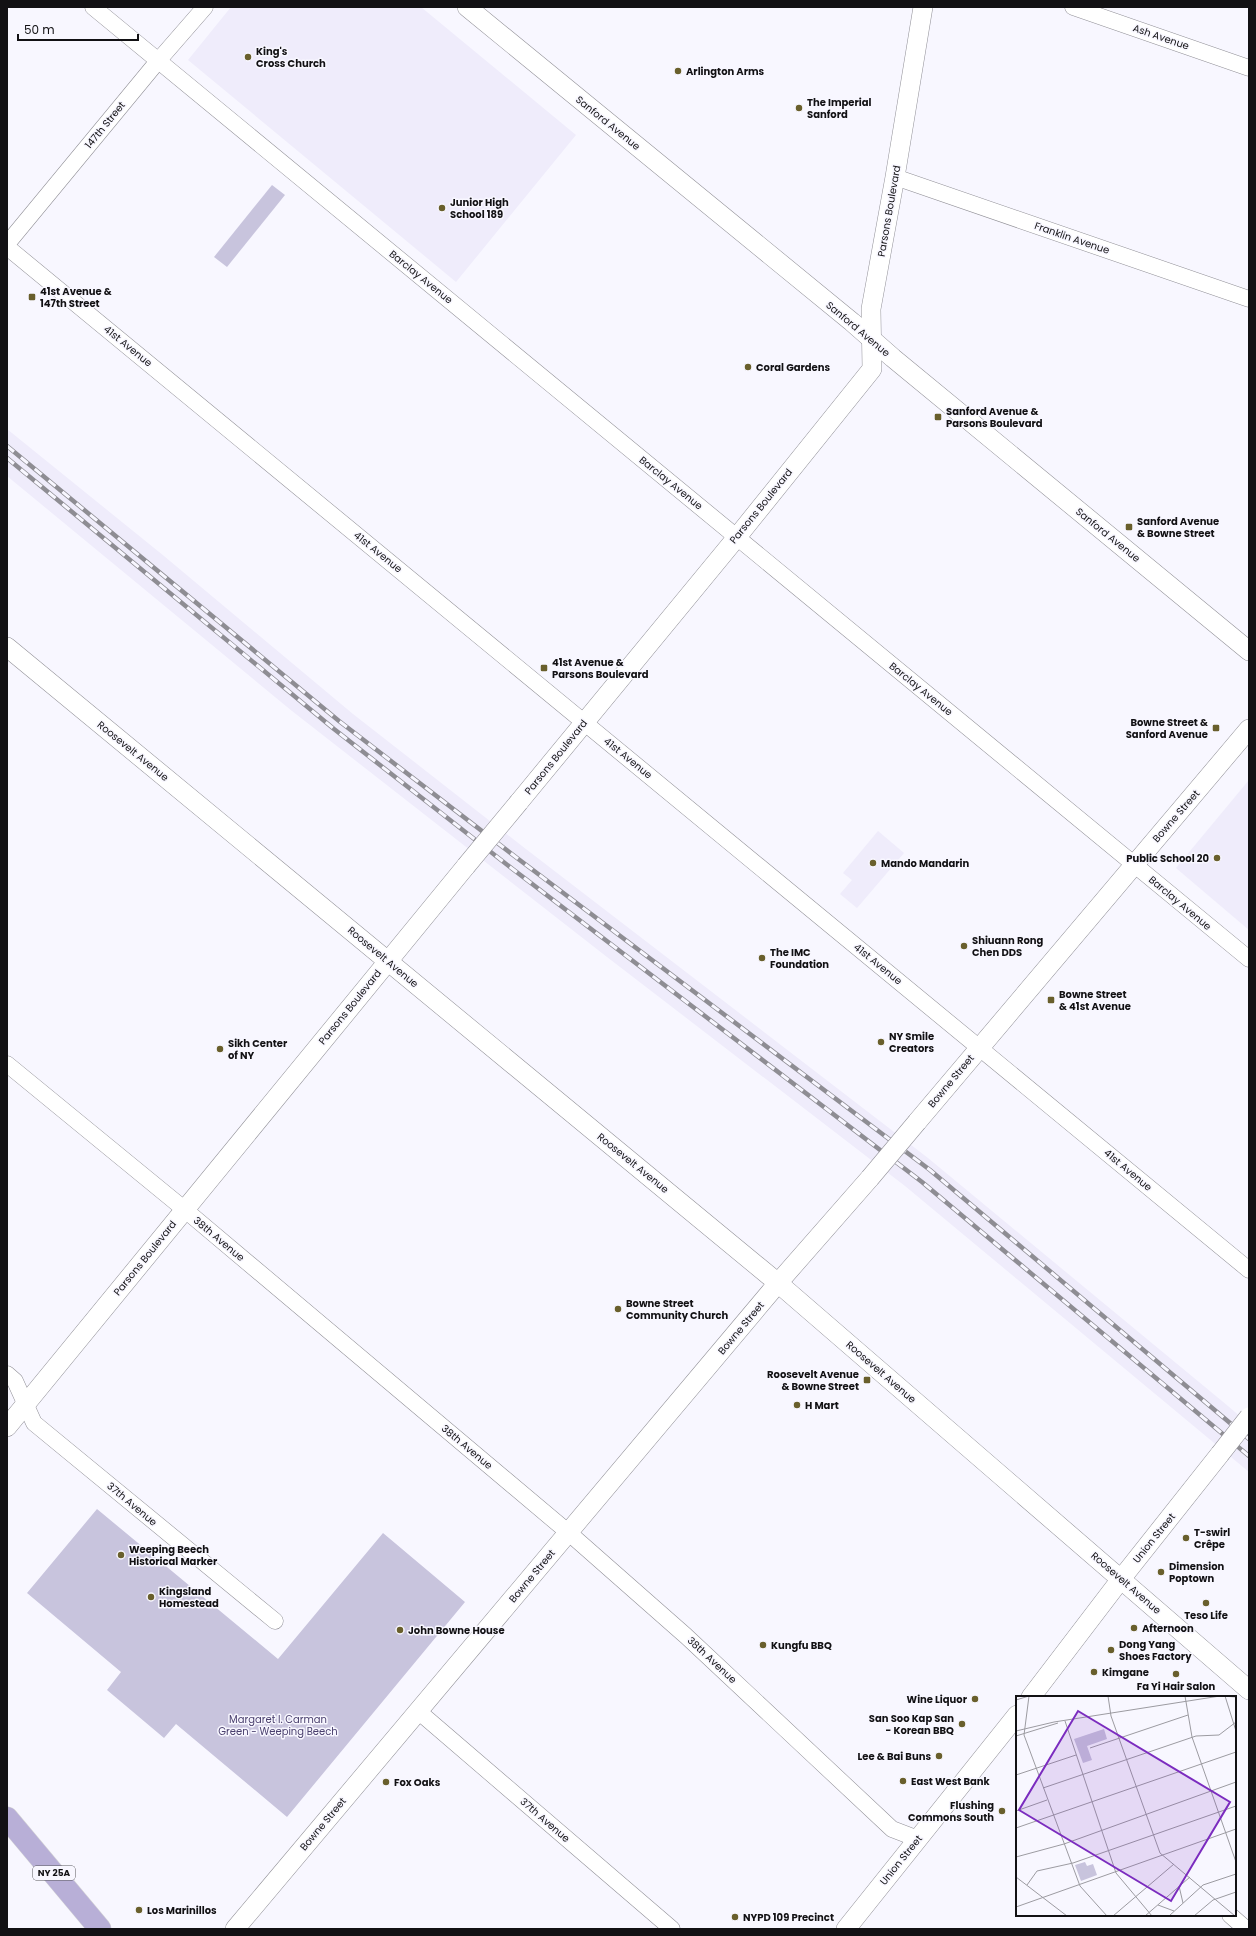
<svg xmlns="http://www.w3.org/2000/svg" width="1256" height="1936" font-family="Poppins,sans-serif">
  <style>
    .built { fill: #efecfb }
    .green { fill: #c8c4dd }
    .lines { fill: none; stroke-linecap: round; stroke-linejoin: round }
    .minor-casing { stroke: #919097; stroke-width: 17 }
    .tertiary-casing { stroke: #919097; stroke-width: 20 }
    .primary-casing { stroke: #d4d4d5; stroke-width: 23 }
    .minor { stroke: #fff; stroke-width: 16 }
    .tertiary { stroke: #fff; stroke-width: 19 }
    .primary { stroke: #b8afd7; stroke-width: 22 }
    .rail-casing { stroke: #8e8d93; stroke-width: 4.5 }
    .rail { stroke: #f8f7ff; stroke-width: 3; stroke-dasharray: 9; stroke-linecap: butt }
    .tertiary-bridge-casing { stroke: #919097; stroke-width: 20; stroke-linecap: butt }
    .tertiary-bridge { stroke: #fff; stroke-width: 19 }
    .poi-dot { fill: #695f2c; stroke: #f8f7ff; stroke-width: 1.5 }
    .labels { text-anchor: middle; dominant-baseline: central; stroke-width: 3; stroke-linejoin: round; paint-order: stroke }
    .shield { fill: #f8f7ff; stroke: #57565a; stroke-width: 1 }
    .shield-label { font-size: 9px; font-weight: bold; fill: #121114 }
    .street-label { font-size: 10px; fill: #121114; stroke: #f8f7ff }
    .poi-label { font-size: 10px; font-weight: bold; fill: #121114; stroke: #f8f7ff; text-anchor: start }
    .park-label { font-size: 10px; fill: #4a406e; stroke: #f8f7ff }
    .inset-road { fill: none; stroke: #9c9ba1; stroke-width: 1 }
    .view { fill: #7b2cbf; fill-opacity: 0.15; stroke: #7b2cbf; stroke-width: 2 }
    .inset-edge { fill: none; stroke: #121114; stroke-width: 2 }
  </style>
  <rect width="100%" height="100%" fill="#f8f7ff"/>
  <g class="built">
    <path d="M231 7H421L576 135 456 282 188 60Z"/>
    <path d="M7 429 164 556 353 714 522 846 928 1158 1228 1406 1249 1424V1472L905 1186 607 957 292 711 7 476Z"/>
    <path d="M1249 780V930L1176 868Z"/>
    <path d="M878 831 904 853 857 908 840 894 852 880 843 873Z"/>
  </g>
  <g class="green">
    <path d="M272 185 285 195 227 267 214 257Z"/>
    <path d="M97 1509 278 1659 383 1533 465 1602 287 1817 176 1724 164 1738 107 1690 121 1672 27 1593Z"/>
  </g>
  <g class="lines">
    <g class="minor-casing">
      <g id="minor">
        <path d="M93 7 1249 959"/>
        <path d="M1073 7 1249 68"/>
        <path d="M895 177 1249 299"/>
        <path d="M7 244 158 61 205 7"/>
        <path d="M7 247 1249 1270"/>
        <path d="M7 1064 184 1209 569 1533 686 1636 892 1829 918 1839"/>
        <path d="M7 1374 15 1381 34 1423 275 1621"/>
        <path d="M418 1711 672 1929"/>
        <path d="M1230 1915 1246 1929"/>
      </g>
    </g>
    <g class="tertiary-casing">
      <g id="tertiary">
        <path d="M467 7 852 322 893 358 1249 651"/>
        <path d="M7 647 778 1283 1249 1690"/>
        <path d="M519 802 737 537 872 369 871 309 895 177 923 7"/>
        <path d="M917 1122 1249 729"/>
        <path d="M7 1427 466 866"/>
        <path d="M1031 1697 1121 1579 1220 1454"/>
        <path d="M235 1929 778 1283 870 1178"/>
        <path d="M846 1929 1017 1715"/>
      </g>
    </g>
    <g class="primary-casing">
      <path id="primary" d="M7 1818 100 1929"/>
    </g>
    <use href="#minor" class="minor"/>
    <use href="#tertiary" class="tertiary"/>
    <use href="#primary" class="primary"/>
    <g class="rail-casing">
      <g id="rail">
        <path d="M7 446 339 721 517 858 930 1170 1249 1439"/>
        <path d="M7 458 334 729 510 867 922 1182 1249 1456"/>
      </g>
    </g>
    <use href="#rail" class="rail"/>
    <g class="tertiary-bridge-casing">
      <g id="tertiary-bridge">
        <path d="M466 866 519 802"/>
        <path d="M870 1178 917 1122"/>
        <path d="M1220 1454 1249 1417"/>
      </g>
    </g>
    <use href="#tertiary-bridge" class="tertiary-bridge"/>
  </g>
  <g class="poi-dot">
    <circle cx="248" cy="57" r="4"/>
    <circle cx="678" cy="71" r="4"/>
    <circle cx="799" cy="108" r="4"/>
    <circle cx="442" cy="208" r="4"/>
    <rect x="28" y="293" width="8" height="8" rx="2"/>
    <circle cx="748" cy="367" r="4"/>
    <rect x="934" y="413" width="8" height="8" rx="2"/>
    <rect x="1125" y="523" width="8" height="8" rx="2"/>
    <rect x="540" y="664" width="8" height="8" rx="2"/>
    <rect x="1212" y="724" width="8" height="8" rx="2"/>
    <circle cx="1217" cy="858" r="4"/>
    <circle cx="873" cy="863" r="4"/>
    <circle cx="964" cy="946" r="4"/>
    <circle cx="762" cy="958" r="4"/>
    <rect x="1047" y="996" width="8" height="8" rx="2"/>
    <circle cx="881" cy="1042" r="4"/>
    <circle cx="220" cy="1049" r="4"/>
    <circle cx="618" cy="1309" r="4"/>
    <rect x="863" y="1376" width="8" height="8" rx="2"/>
    <circle cx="797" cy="1405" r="4"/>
    <circle cx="1186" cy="1538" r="4"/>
    <circle cx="121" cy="1555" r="4"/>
    <circle cx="1161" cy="1572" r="4"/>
    <circle cx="151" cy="1597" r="4"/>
    <circle cx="1206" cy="1603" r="4"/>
    <circle cx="1134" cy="1628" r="4"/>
    <circle cx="400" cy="1630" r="4"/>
    <circle cx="763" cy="1645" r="4"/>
    <circle cx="1111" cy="1650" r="4"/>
    <circle cx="1094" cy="1672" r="4"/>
    <circle cx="1176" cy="1674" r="4"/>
    <circle cx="975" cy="1699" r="4"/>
    <circle cx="962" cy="1724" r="4"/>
    <circle cx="939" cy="1756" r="4"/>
    <circle cx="903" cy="1781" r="4"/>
    <circle cx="386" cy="1782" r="4"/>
    <circle cx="1002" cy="1811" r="4"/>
    <circle cx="139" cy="1910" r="4"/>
    <circle cx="735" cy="1917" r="4"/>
  </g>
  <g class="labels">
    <rect class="shield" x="33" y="1866" width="42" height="14" rx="3"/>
    <g class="shield-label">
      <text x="54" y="1873">NY 25A</text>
    </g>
    <g class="street-label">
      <text transform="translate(1161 37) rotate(19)">Ash Avenue</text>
      <text transform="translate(608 123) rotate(39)">Sanford Avenue</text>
      <text transform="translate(105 125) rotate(-51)">147th Street</text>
      <text transform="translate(889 211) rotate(-80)">Parsons Boulevard</text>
      <text transform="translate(1072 238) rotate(19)">Franklin Avenue</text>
      <text transform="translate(421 277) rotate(39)">Barclay Avenue</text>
      <text transform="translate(858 329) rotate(40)">Sanford Avenue</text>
      <text transform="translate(128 346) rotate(39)">41st Avenue</text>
      <text transform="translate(671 483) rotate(39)">Barclay Avenue</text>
      <text transform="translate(761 506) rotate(-51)">Parsons Boulevard</text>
      <text transform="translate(1108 535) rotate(39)">Sanford Avenue</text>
      <text transform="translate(378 552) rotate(39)">41st Avenue</text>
      <text transform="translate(921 689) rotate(39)">Barclay Avenue</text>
      <text transform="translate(133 751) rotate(39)">Roosevelt Avenue</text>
      <text transform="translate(556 757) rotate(-51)">Parsons Boulevard</text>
      <text transform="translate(628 758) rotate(39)">41st Avenue</text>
      <text transform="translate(1176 816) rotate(-49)">Bowne Street</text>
      <text transform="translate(1180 903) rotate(40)">Barclay Avenue</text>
      <text transform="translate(383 957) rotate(40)">Roosevelt Avenue</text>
      <text transform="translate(878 964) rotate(39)">41st Avenue</text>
      <text transform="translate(350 1007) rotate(-51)">Parsons Boulevard</text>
      <text transform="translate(951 1081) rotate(-50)">Bowne Street</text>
      <text transform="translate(633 1163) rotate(39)">Roosevelt Avenue</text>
      <text transform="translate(1128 1170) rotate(40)">41st Avenue</text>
      <text transform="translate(219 1239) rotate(40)">38th Avenue</text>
      <text transform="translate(145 1258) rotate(-51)">Parsons Boulevard</text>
      <text transform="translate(741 1328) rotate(-50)">Bowne Street</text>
      <text transform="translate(881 1372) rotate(41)">Roosevelt Avenue</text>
      <text transform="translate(467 1447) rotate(40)">38th Avenue</text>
      <text transform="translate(132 1504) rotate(40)">37th Avenue</text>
      <text transform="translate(1154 1538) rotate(-51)">Union Street</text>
      <text transform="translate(532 1576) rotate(-50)">Bowne Street</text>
      <text transform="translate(1126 1583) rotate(41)">Roosevelt Avenue</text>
      <text transform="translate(712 1660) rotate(43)">38th Avenue</text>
      <text transform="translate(545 1820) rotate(41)">37th Avenue</text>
      <text transform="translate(323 1824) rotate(-50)">Bowne Street</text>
      <text transform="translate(901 1860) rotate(-51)">Union Street</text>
    </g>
    <g class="poi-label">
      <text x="256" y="51">King's<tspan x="256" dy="12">Cross Church</tspan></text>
      <text x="686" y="71">Arlington Arms</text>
      <text x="807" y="102">The Imperial<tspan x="807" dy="12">Sanford</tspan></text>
      <text x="450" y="202">Junior High<tspan x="450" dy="12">School 189</tspan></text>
      <text x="40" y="291">41st Avenue &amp;<tspan x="40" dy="12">147th Street</tspan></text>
      <text x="756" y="367">Coral Gardens</text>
      <text x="946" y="411">Sanford Avenue &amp;<tspan x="946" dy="12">Parsons Boulevard</tspan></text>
      <text x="1137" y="521">Sanford Avenue<tspan x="1137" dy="12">&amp; Bowne Street</tspan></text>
      <text x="552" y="662">41st Avenue &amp;<tspan x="552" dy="12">Parsons Boulevard</tspan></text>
      <text x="1208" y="722" text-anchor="end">Bowne Street &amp;<tspan x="1208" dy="12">Sanford Avenue</tspan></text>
      <text x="1209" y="858" text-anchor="end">Public School 20</text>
      <text x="881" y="863">Mando Mandarin</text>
      <text x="972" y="940">Shiuann Rong<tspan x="972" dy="12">Chen DDS</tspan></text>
      <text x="770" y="952">The IMC<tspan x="770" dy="12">Foundation</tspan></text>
      <text x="1059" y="994">Bowne Street<tspan x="1059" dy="12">&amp; 41st Avenue</tspan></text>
      <text x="889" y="1036">NY Smile<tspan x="889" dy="12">Creators</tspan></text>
      <text x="228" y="1043">Sikh Center<tspan x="228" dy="12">of NY</tspan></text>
      <text x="626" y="1303">Bowne Street<tspan x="626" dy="12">Community Church</tspan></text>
      <text x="859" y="1374" text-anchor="end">Roosevelt Avenue<tspan x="859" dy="12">&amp; Bowne Street</tspan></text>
      <text x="805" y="1405">H Mart</text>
      <text x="1194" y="1532">T-swirl<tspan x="1194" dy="12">Crêpe</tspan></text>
      <text x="129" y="1549">Weeping Beech<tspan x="129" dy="12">Historical Marker</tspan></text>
      <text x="1169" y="1566">Dimension<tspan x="1169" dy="12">Poptown</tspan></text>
      <text x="159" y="1591">Kingsland<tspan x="159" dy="12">Homestead</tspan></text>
      <text x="1206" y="1615" text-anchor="middle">Teso Life</text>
      <text x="1142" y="1628">Afternoon</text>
      <text x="408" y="1630">John Bowne House</text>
      <text x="1119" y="1644">Dong Yang<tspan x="1119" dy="12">Shoes Factory</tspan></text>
      <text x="771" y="1645">Kungfu BBQ</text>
      <text x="1102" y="1672">Kimgane</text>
      <text x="1176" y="1686" text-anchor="middle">Fa Yi Hair Salon</text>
      <text x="967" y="1699" text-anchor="end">Wine Liquor</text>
      <text x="954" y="1718" text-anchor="end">San Soo Kap San<tspan x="954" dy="12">- Korean BBQ</tspan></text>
      <text x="931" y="1756" text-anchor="end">Lee &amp; Bai Buns</text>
      <text x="911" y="1781">East West Bank</text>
      <text x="394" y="1782">Fox Oaks</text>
      <text x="994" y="1805" text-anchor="end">Flushing<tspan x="994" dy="12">Commons South</tspan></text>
      <text x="147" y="1910">Los Marinillos</text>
      <text x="743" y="1917">NYPD 109 Precinct</text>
    </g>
    <g class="park-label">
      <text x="278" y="1719">Margaret I. Carman<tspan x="278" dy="12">Green - Weeping Beech</tspan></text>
    </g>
  </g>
  <g transform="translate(1016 1696)">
    <rect width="220" height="220" fill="#f8f7ff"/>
    <path d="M88 33 91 43 71 50 76 64 67 67 58 43ZM69 166 71 170 77 168 81 179 65 185 59 169Z" fill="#c8c4dd"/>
    <path class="inset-road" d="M13 0 8 39 64 190 91 220M92 0 95 20 144 157 219 220M169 0 176 41 220 166M206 0 220 1M209 0 220 35M0 4 13 0M49 25 100 177 136 220M0 35 38 26 204 0M0 40 42 27M74 52 172 19M0 79 60 59M27 92 180 40 203 39 220 26M0 115 31 104M0 132 220 56M0 161 48 148 220 86M0 181 51 220M11 189 21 175 57 167 220 110M163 190 167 207M142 209 158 215M0 211 220 133M97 220 158 168M129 220 174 181M153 220 187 189 220 178M178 220 197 204 220 196"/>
    <path class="view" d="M62 15 214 106 155 205 3 114Z"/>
    <rect width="220" height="220" class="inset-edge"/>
  </g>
  <rect width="1256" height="1936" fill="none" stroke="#121114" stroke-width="16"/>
  <path d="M18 34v6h120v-6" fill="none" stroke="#121114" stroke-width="2"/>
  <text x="24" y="34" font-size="12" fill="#121114" stroke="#f8f7ff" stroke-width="3" paint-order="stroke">50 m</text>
</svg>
